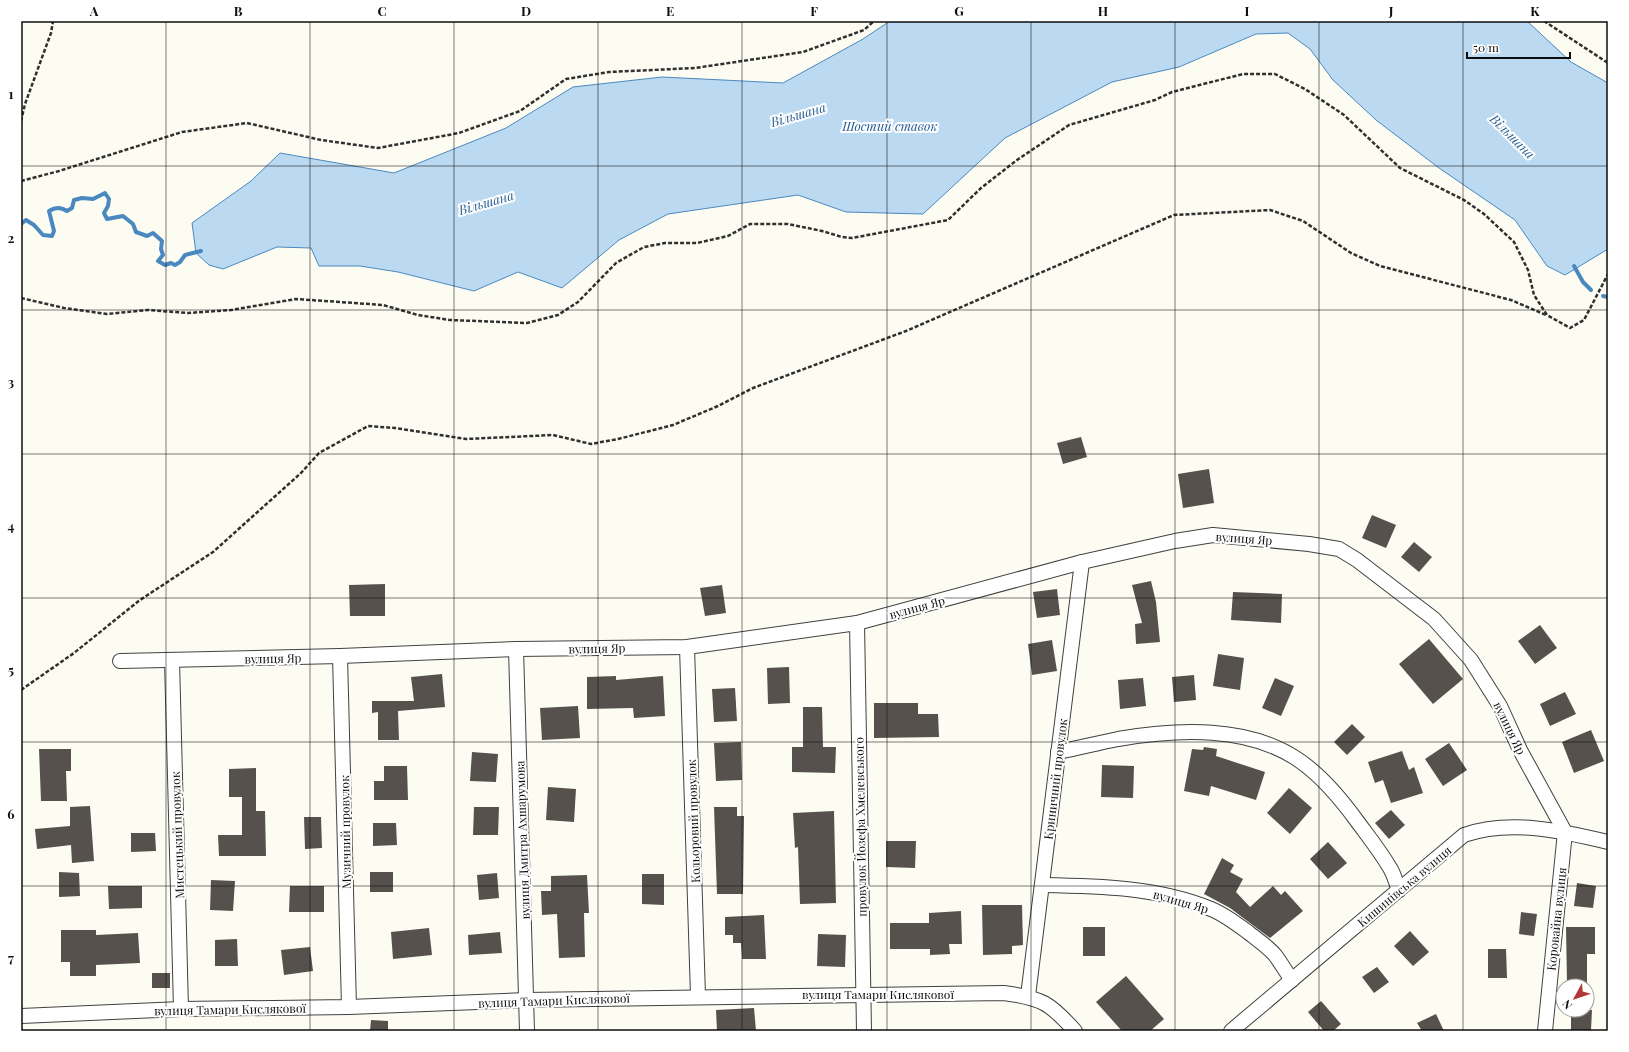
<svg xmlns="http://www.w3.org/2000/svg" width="1629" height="1052" font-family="'Playfair Display',serif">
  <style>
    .water { fill: #bbd9f0; stroke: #4a89bf }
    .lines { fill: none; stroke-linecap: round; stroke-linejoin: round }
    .stream { stroke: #4a89bf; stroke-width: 4 }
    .building { fill: #56514c }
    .minor-casing { stroke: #414141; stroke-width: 16 }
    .path { stroke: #303030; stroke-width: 2.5; stroke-dasharray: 4 2; stroke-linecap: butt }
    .minor { stroke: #fff; stroke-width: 14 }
    .grid { fill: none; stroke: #0e0e0e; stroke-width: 1; stroke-opacity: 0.55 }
    .labels { text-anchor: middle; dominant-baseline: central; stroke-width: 4; stroke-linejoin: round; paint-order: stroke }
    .street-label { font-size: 12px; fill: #0e0e0e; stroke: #fff }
    .water-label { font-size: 13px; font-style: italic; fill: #255c93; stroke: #fff }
    .neatline { fill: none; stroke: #0e0e0e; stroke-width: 1.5 }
    .grid-label { font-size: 13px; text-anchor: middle; font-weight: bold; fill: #0e0e0e }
  </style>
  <rect width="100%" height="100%" fill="#fdfcf2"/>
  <path class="water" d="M890 21H1527L1571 62 1608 83V249L1565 275 1547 266 1515 220 1439 168 1376 120 1333 80 1310 49 1288 33 1256 34 1179 67 1112 82 1005 138 923 214 846 212 798 195 668 214 619 240 562 288 518 272 474 291 398 272 360 266H319L311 248 277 247 223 269 209 265 196 253 192 223 251 181 280 153 394 173 506 128 573 87 662 77 783 83 863 39Z"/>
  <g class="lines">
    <g class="stream">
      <path d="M21 224 26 220 34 225 43 235 52 236 54 231 49 211C56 207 60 207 67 211L72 208 74 200 82 198 93 199 105 193 109 199 108 206 104 213 107 219 123 216 133 224 136 232 147 236 153 233 162 241 161 249 163 255 158 261 165 265 171 263 175 265 180 262 185 255 201 251"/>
      <path d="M1574 266 1583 282 1591 290"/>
      <path d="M1603 296 1608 297"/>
    </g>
  </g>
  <g class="building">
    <path d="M1081 437 1087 457 1063 464 1057 443Z"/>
    <path d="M1209 469 1214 503 1183 508 1178 474Z"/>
    <path d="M1372 515 1396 525 1386 548 1362 538Z"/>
    <path d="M1414 542 1432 557 1419 572 1401 557Z"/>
    <path d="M1151 581 1156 602 1160 642 1136 644 1135 624 1142 623 1132 585Z"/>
    <path d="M385 584V616H350L349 585Z"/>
    <path d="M722 585 726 613 705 616 700 588Z"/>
    <path d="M1057 589 1060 615 1037 618 1033 592Z"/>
    <path d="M1233 592 1282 594 1281 623 1231 620Z"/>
    <path d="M1540 625 1557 648 1535 664 1518 641Z"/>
    <path d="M1429 639 1463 679 1433 704 1399 664Z"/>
    <path d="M1052 640 1057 671 1032 675 1028 644Z"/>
    <path d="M1218 654 1244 658 1240 690 1213 686Z"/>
    <path d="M789 667 790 703 768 704 767 668Z"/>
    <path d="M442 674 445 707 398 711 399 740H378V712L372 713V701H414L411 677Z"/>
    <path d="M1194 675 1196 700 1174 702 1172 677Z"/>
    <path d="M616 676V680L663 676 665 716 634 718 633 708 587 709V677Z"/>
    <path d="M1143 678 1146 706 1120 709 1118 680Z"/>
    <path d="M1275 678 1294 686 1281 716 1262 708Z"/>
    <path d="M735 688 737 721 714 722 712 689Z"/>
    <path d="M1565 692 1576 714 1550 726 1540 704Z"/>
    <path d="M874 703H918V714H938L939 737 874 738Z"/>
    <path d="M578 706 580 738 542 740 540 708Z"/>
    <path d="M803 707H822L823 747H836L835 773 792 772V747H803Z"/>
    <path d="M1352 724 1365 737 1347 755 1334 742Z"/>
    <path d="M1591 730 1604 761 1574 773 1562 742Z"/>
    <path d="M741 742 742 780 716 781 714 743Z"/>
    <path d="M1449 743 1467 770 1443 786 1425 759Z"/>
    <path d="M1204 747 1217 749 1216 756 1265 772 1256 800 1211 786 1209 796 1184 791 1192 749 1203 750Z"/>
    <path d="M39 749H71V771H66L67 801H41Z"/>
    <path d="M1402 751 1409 770 1414 767 1423 793 1391 803 1383 780 1375 783 1368 762Z"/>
    <path d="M472 752 498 754 496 782 470 781Z"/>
    <path d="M1102 765 1134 766 1133 798 1101 797Z"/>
    <path d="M384 766H407L408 800H374V781H384Z"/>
    <path d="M256 768V811H265L266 856H219L218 835H242V797H229V769Z"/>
    <path d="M548 787 576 789 574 822 546 820Z"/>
    <path d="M1289 788 1312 808 1290 834 1267 813Z"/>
    <path d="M90 806 94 861 72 863 71 845 37 849 35 829 70 826V807Z"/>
    <path d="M474 807H499L498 835H473Z"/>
    <path d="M714 807H737V816H744L743 894H717Z"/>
    <path d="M1391 810 1405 825 1389 839 1375 823Z"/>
    <path d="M834 811 836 903 800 904 798 847 795 848 793 813Z"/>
    <path d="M304 817H321L322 848 305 849Z"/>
    <path d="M373 823H396L397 845 373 846Z"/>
    <path d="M131 833H155L156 851 131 852Z"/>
    <path d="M886 841H916L915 868 886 867Z"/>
    <path d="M1328 842 1347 863 1328 879 1310 859Z"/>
    <path d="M1222 858 1234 865 1230 872 1243 879 1236 892 1250 907 1273 886 1281 895 1285 891 1303 911 1270 938 1230 908 1204 894Z"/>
    <path d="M59 872 79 873 80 896 59 897Z"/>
    <rect x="370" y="872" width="23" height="20"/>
    <path d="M497 873 499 898 479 900 477 875Z"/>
    <path d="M642 874H664V905L642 904Z"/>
    <path d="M587 875 589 913H584L585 957 559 958 557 914 542 915 541 891H551V876Z"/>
    <path d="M211 880 235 881 233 911 210 910Z"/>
    <path d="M1577 883 1596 886 1593 908 1574 906Z"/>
    <path d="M108 886H142V908L109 909Z"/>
    <path d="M290 886H324V912H289Z"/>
    <path d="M982 905H1022L1023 945 1012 946V954L983 955Z"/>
    <path d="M961 911 962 944H949L950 954 930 955V949H890V923H929V913Z"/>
    <path d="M1521 912 1537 914 1534 936 1519 934Z"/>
    <path d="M764 915 766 959H742L741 943H733V935H725V917Z"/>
    <rect x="1083" y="927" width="22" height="29"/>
    <path d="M1566 927H1595V954H1587V984H1567Z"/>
    <path d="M429 928 432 955 393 959 391 932Z"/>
    <path d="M61 930H96V935L138 933 140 963 96 965V976H70V962H61Z"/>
    <path d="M1410 931 1429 952 1413 966 1394 946Z"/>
    <path d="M500 932 502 953 469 955 468 935Z"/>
    <path d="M818 934 846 935 845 967 817 966Z"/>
    <path d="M237 939 238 966H215V940Z"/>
    <path d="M310 947 313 971 284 975 281 950Z"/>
    <path d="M1488 949H1506L1507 978H1488Z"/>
    <path d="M1377 967 1389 982 1374 993 1362 977Z"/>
    <rect x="152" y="973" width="18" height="15"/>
    <path d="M1126 976 1164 1019 1150 1031H1122L1096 1002Z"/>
    <path d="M1321 1001 1341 1024 1333 1031H1324L1308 1012Z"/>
    <path d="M754 1008 756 1031H717L716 1010Z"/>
    <path d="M1571 1010H1592L1591 1030H1571Z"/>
    <path d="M1436 1014 1444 1031H1422L1417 1023Z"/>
    <path d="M371 1020 388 1021V1031H370Z"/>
  </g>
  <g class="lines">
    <g class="minor-casing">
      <g id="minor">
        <path d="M857 623 864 1031"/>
        <path d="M687 647 698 996"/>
        <path d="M516 649 527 1031"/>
        <path d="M340 656 349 1007"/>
        <path d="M172 660 181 1009"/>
        <path d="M120 661 340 656 516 649 687 647 857 623 1082 562 1175 541 1213 535 1309 544 1339 549 1357 560 1434 619 1471 660 1500 706 1520 750 1565 832 1545 1031"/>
        <path d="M1058 752C1078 748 1098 743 1118 739 1177 729 1249 725 1300 761 1323 777 1341 799 1357 821 1368 836 1380 851 1390 868 1394 874 1396 883 1399 890"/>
        <path d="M1042 885C1098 886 1158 887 1211 909 1224 914 1237 924 1249 933 1258 940 1268 947 1275 955 1281 963 1286 972 1292 980"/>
        <path d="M1028 996 1082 562"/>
        <path d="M21 1016 181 1009 349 1007 526 1000 1004 993C1042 998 1050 1003 1075 1031"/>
        <path d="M1231 1031 1464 835C1510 819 1562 831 1608 842"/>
      </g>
    </g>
    <g class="path">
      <path d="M1544 21 1608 63"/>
      <path d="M21 121 25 104 51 33 53 21"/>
      <path d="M21 181 59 171 182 132 247 123 321 140 378 148 459 133 520 111 566 79 609 72 695 68 803 52 864 30 874 21"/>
      <path d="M21 298 64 308 107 314 148 310 188 313 231 310 296 299 383 305 418 315 450 320 527 323 558 315 578 302 616 263 644 247 665 243H697L728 236 750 224H788L822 231 842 237 852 238 948 220 981 188 1017 160 1069 125 1155 100 1172 92 1243 74H1275L1305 89 1344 115 1400 168 1464 200 1484 214 1514 242 1528 270 1534 295 1547 315 1570 328 1584 320 1608 274"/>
      <path d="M21 690 74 653 140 600 213 552 301 473 319 453 368 426 395 428 466 439 553 435 591 444 618 439 673 425 718 406 753 388 906 331 1174 215 1270 210 1303 221 1351 253 1380 266 1511 300 1546 315"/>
    </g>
    <use href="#minor" class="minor"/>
  </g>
  <path class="grid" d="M166 21V1031M310 21V1031M454 21V1031M598 21V1031M742 21V1031M887 21V1031M1031 21V1031M1175 21V1031M1319 21V1031M1463 21V1031M21 166H1608M21 310H1608M21 454H1608M21 598H1608M21 742H1608M21 886H1608"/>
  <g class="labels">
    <g class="street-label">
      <text transform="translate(1244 538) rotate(4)">вулиця Яр</text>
      <text transform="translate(917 607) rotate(-15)">вулиця Яр</text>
      <text transform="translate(597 648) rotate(-1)">вулиця Яр</text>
      <text transform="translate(273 658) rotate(-1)">вулиця Яр</text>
      <text transform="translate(1510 728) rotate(64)">вулиця Яр</text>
      <text transform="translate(1055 779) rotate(-83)">Криничний провулок</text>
      <text transform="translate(693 821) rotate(-92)">Кольоровий провулок</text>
      <text transform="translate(860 827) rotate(-91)">провулок Йозефа Хмелевського</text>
      <text transform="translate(345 832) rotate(-91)">Музичний провулок</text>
      <text transform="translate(177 835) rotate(-92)">Мистецький провулок</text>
      <text transform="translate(522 840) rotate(-92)">вулиця Дмитра Ахшарумова</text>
      <text transform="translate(1404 886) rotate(-40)">Кишинівська вулиця</text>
      <text transform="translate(1181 901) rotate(16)">вулиця Яр</text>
      <text transform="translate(1556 919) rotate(-84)">Коровайна вулиця</text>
      <text x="878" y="994">вулиця Тамари Кислякової</text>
      <text transform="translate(554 1000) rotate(-2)">вулиця Тамари Кислякової</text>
      <text transform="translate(230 1009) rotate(-1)">вулиця Тамари Кислякової</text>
    </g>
    <g class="water-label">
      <text transform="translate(798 114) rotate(-16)">Вільшана</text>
      <text x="890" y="125">Шостий ставок</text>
      <text transform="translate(1513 136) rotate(45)">Вільшана</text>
      <text transform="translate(486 202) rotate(-16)">Вільшана</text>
    </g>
  </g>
  <rect width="1629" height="1052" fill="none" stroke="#ffffff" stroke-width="44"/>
  <g transform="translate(1575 998) rotate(230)"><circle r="19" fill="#ffffff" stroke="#9f9f9f"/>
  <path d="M0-3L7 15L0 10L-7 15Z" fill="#b03735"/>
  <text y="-6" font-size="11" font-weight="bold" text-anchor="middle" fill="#0e0e0e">N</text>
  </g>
  <path d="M1467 52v6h103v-6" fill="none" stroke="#0e0e0e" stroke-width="2"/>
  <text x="1473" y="52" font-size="12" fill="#0e0e0e" stroke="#ffffff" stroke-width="3" paint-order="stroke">50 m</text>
  <rect x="22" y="22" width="1585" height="1008" class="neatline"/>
  <g class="grid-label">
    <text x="94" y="16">A</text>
    <text x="238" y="16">B</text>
    <text x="382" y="16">C</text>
    <text x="526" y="16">D</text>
    <text x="670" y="16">E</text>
    <text x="814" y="16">F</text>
    <text x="959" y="16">G</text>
    <text x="1103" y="16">H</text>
    <text x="1247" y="16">I</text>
    <text x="1391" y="16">J</text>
    <text x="1535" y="16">K</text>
    <text x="11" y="99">1</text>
    <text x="11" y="243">2</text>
    <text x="11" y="387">3</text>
    <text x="11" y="531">4</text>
    <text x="11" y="675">5</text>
    <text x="11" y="819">6</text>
    <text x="11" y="963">7</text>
  </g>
</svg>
